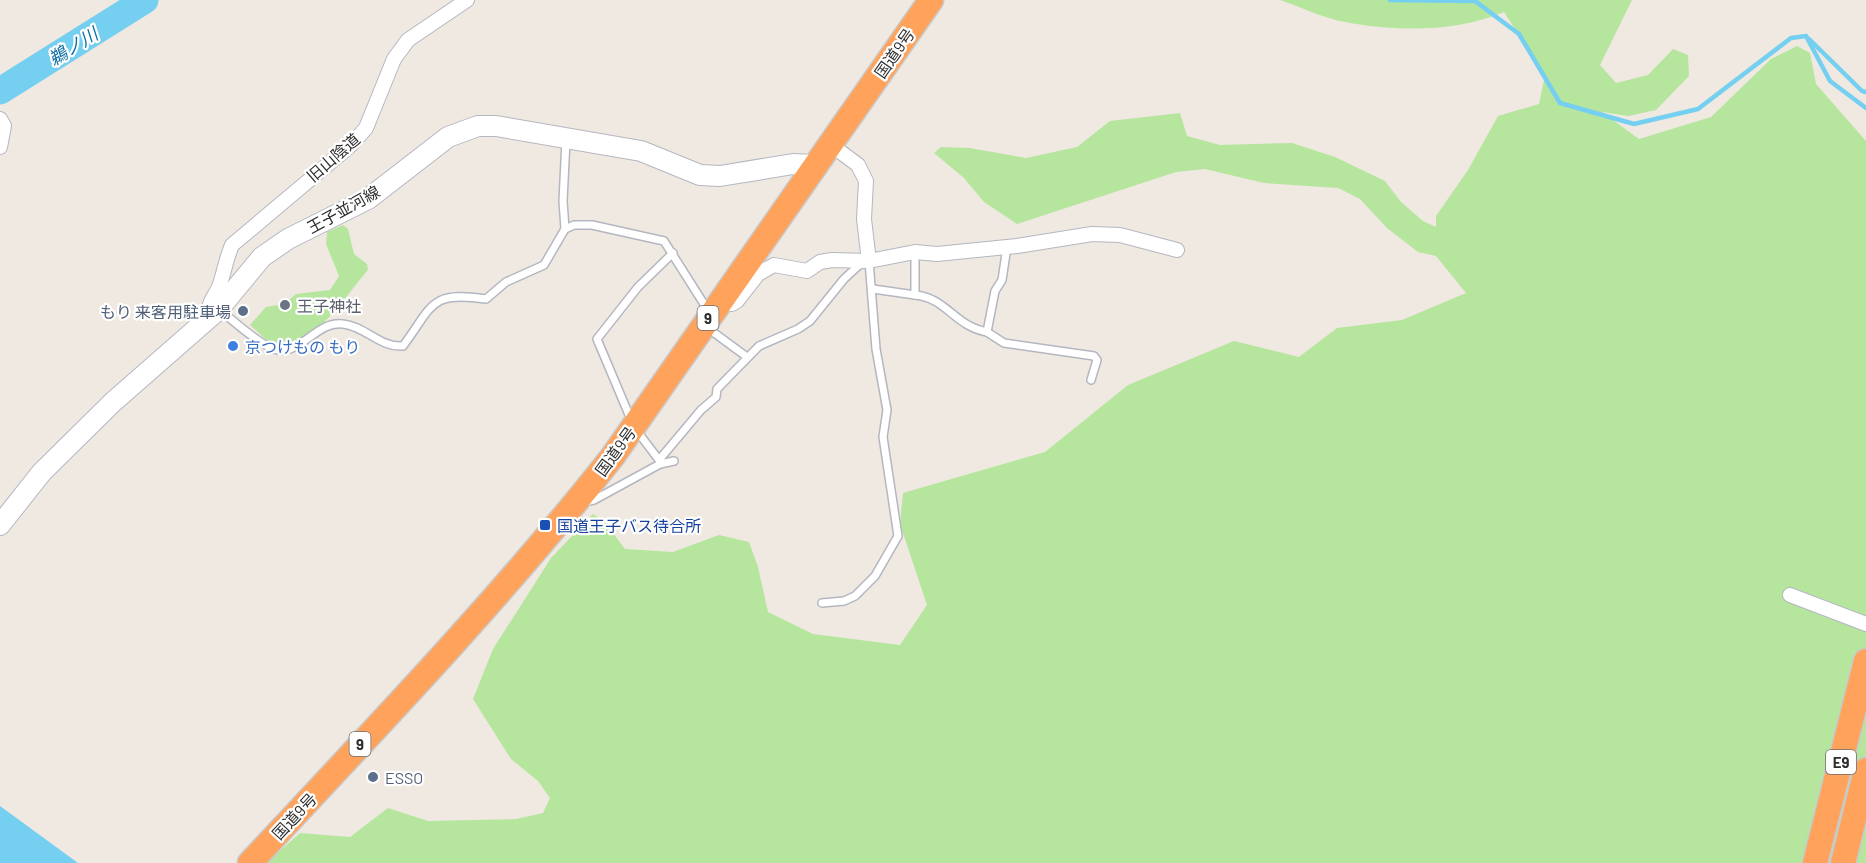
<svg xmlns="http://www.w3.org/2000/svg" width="1866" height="863" font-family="Barlow,'Noto Sans JP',sans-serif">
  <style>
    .green { fill: #b6e59e }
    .water { fill: #75cff0 }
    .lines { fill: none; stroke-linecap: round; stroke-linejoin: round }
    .stream { stroke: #75cff0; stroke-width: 4.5 }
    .river { stroke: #75cff0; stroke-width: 27 }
    .lane-casing { stroke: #b4b7c1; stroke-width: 10 }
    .street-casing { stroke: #b4b7c1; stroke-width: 16 }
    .secondary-casing { stroke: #b4b7c1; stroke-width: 22 }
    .highway-casing { stroke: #c9c9c9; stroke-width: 27 }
    .lane { stroke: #fff; stroke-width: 7 }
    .street { stroke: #fff; stroke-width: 14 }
    .secondary { stroke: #fff; stroke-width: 20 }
    .highway { stroke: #ffa35c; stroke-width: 24 }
    .worship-dot { fill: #6b7280; stroke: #fff; stroke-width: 2 }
    .service-dot { fill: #5c6f8a; stroke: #fff; stroke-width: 2 }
    .shop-dot { fill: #3f7fe0; stroke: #fff; stroke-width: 2 }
    .transit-dot { fill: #1a4fb4; stroke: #fff; stroke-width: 2 }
    .labels { text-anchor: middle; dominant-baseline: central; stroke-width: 4.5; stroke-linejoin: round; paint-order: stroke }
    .shield { fill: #fff; stroke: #6d6d6d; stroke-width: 1.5 }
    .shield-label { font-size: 15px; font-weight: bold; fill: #2e2e2e }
    .street-label { font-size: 16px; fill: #2e2e2e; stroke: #fff }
    .worship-label { font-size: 16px; fill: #5b616d; stroke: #fff; text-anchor: start }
    .service-label { font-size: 16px; fill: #4e5e75; stroke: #fff; text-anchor: end }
    .shop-label { font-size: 16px; fill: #366cbe; stroke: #fff; text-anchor: start }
    .transit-label { font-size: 16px; fill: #164399; stroke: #fff; text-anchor: start }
    .water-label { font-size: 18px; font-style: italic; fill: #0d6fa3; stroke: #fff }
  </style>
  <rect width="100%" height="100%" fill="#efe9e1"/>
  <g class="green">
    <path d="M1280 0H1632L1600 65 1616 83 1648 75 1673 49 1688 55 1689 76 1656 110 1628 116 1602 112 1639 139 1711 117 1771 59 1797 46 1810 53 1816 84 1866 141V863H266L300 833 350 837 388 808 428 821 516 819 543 813 550 798 538 781 511 759 473 699 493 649 551 558 593 514 605 522 625 549 673 552 719 535 749 542 758 567 768 612 813 634 900 645 927 605 900 524 903 493 1045 452 1128 385 1234 341 1299 357 1337 328 1402 320 1466 293 1436 256 1418 252 1387 228 1360 199 1338 188 1264 183 1205 169 1176 172 1017 224 984 202 964 178 934 153 941 147 970 148 1026 158 1077 147 1110 121 1180 113 1187 136 1220 145 1292 143 1335 157 1385 181 1401 202 1423 221 1436 227V216L1468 170 1498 116 1539 104 1545 75 1504 12C1456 32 1397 32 1345 22 1323 18 1301 7 1280 0Z"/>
    <path d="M343 225 348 229 354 254 367 264 368 270C346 294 311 355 272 343 265 340 256 330 250 325L266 307 284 304 296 294 330 290 339 276 326 244 327 232Z"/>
  </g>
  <path class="water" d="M0 806 78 863H0Z"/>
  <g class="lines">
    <g class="stream">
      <path d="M1390 0 1475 1 1519 34 1560 103 1634 124 1698 109 1791 38 1806 36"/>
      <path d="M1806 36 1830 81 1866 108"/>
      <path d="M1809 39 1862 91 1866 92"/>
    </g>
    <path class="river" d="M0 91 145 0"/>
    <g class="lane-casing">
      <g id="lane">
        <path d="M565 229 563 201 566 140"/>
        <path d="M873 289 915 295V252"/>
        <path d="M915 295C947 298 954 326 987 332L995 291 1002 280 1007 247"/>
        <path d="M221 311C236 323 252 338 269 347 299 362 314 320 343 324 365 326 380 348 403 346 434 304 430 291 486 299L506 282 544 265 565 229 574 225H592L664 241 709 312"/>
        <path d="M712 325 713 332 747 357"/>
        <path d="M987 332 1004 343 1094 356 1097 360 1091 380"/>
        <path d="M632 422 597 339 638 287 673 253"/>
        <path d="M637 431 659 460"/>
        <path d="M660 464 674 461"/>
        <path d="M584 502 594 500 660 464 659 460 701 410 716 397 717 389 759 346 798 329 810 321 844 279 858 266 869 261 876 349 887 410 883 437 898 536 875 576 855 596 844 601 822 603"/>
      </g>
    </g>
    <g class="street-casing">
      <g id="street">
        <path d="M0 119 4 126 0 147"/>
        <path d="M830 144 858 165 866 181 864 219 869 261"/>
        <path d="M719 303 732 304 737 301 758 274 774 265 807 271 820 262 832 260 869 261 915 252 937 254 1017 246 1092 234 1120 235 1177 250"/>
        <path d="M209 318C207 304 213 299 219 287 224 273 226 259 232 245L351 145 366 128 394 59 408 40 467 0"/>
        <path d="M1790 595 1866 624"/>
      </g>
    </g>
    <g class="secondary-casing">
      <path id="secondary" d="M0 525 42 472 113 402 218 310 262 257 288 239 368 199 448 137 478 126H496L641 151 700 175 720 176 793 164 816 165"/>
    </g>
    <g class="highway-casing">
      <g id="highway">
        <path d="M250 863C374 730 500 599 613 456L931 0"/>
        <path d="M1815 863 1866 661"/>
        <path d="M1843 863 1866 770"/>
      </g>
    </g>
    <use href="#lane" class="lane"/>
    <use href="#street" class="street"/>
    <use href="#secondary" class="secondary"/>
    <use href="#highway" class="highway"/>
  </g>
  <circle class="worship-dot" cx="285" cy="305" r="6"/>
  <g class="service-dot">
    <circle cx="243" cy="311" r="6"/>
    <circle cx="373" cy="777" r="6"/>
  </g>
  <circle class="shop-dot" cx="233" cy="346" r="6"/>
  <rect class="transit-dot" x="539" y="519" width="12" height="12" rx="3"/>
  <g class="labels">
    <g class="shield">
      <rect x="697.5" y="306" width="21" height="24" rx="4.5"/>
      <rect x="349.5" y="732" width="21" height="24" rx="4.5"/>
      <rect x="1826" y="750" width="30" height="24" rx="4.5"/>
    </g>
    <g class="shield-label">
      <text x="708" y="318">9</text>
      <text x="360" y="744">9</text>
      <text x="1841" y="762">E9</text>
    </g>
    <g class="street-label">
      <text transform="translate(894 53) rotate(-55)">国道9号</text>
      <text transform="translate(333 157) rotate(-41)">旧山陰道</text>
      <text transform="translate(343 209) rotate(-29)">王子並河線</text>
      <text transform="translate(615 451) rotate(-54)">国道9号</text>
      <text transform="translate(294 816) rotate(-47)">国道9号</text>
    </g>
    <g class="worship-label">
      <text x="297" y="305">王子神社</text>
    </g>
    <g class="service-label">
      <text x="231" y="311">もり 来客用駐車場</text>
      <text x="385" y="777" text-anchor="start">ESSO</text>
    </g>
    <g class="shop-label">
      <text x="245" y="346">京つけもの もり</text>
    </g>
    <g class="transit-label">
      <text x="557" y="525">国道王子バス待合所</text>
    </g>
    <g class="water-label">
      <text transform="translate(73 46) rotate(-32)">鵜ノ川</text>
    </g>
  </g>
</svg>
